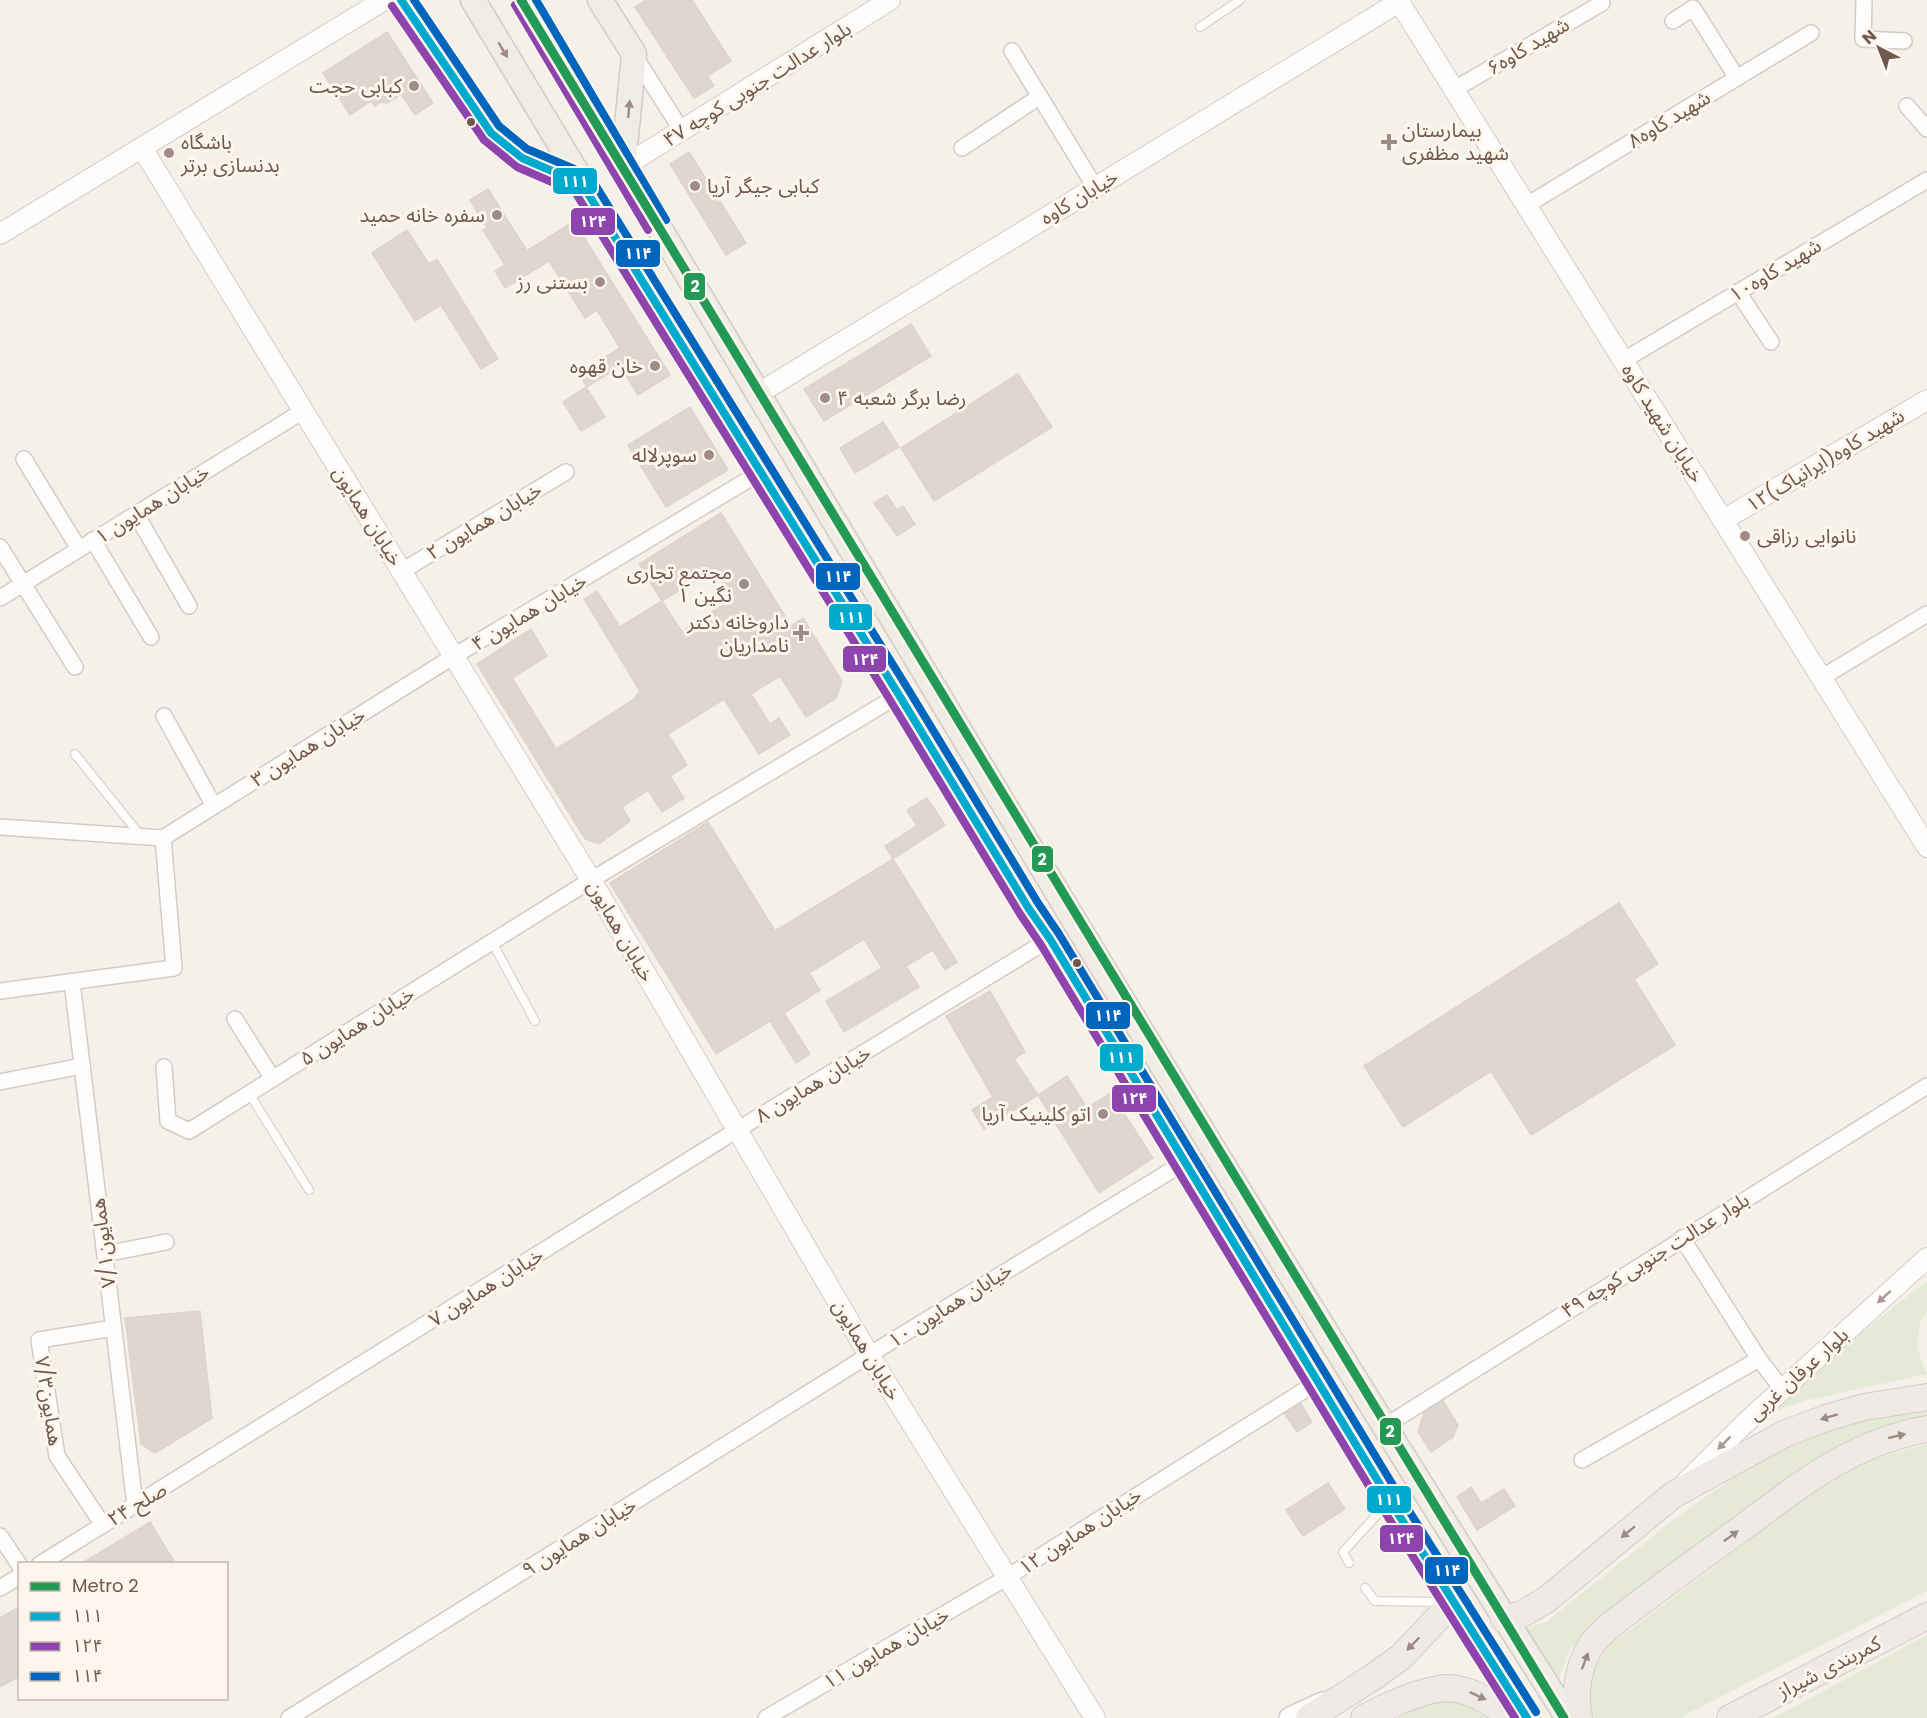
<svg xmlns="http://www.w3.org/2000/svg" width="1927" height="1718" font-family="Poppins,'Noto Sans Arabic',sans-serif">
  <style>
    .green { fill: #e4ead6 }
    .building { fill: #dfd6d0; stroke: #ded3cd; stroke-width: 1.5; fill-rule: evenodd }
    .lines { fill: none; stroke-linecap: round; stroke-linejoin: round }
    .service-casing { stroke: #d3ccc6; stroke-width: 10 }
    .minor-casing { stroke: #d3ccc6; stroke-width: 18 }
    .tertiary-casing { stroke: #d3ccc6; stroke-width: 22 }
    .secondary-casing { stroke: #d5cdc7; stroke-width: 24 }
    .primary-casing { stroke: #d4cbc7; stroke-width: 27 }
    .trunk-casing { stroke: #d4cbc7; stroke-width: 28 }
    .service { stroke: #fefdfc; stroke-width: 8 }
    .minor { stroke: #fefdfc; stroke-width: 15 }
    .tertiary { stroke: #fefdfc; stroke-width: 20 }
    .secondary { stroke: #fefdfc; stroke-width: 21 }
    .primary { stroke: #f0ece6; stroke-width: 24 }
    .trunk { stroke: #f0eae6; stroke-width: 26 }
    .bus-1-casing { stroke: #fdf6ec; stroke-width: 12 }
    .bus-2-casing { stroke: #fdf6ec; stroke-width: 12 }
    .bus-3-casing { stroke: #fdf6ec; stroke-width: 12 }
    .bus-1 { stroke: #00a9ce; stroke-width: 8 }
    .bus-2 { stroke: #8e44ad; stroke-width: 8 }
    .bus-3 { stroke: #0065bd; stroke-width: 8 }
    .metro-1-casing { stroke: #fdf6ec; stroke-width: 14 }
    .metro-1 { stroke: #229954; stroke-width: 9 }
    .oneway { fill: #9d8c83 }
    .oneway2 { fill: #a99a94 }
    .oneway3 { fill: #9d8b83 }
    .poi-dot { fill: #9f8d85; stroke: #fdf6ec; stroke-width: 2 }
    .bus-dot { fill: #70584e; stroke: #fdf6ec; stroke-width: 2 }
    .labels { text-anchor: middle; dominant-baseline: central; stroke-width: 6; stroke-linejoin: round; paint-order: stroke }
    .street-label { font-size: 20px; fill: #70584e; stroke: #fdf6ec }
    .poi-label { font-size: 20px; fill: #70584e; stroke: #fdf6ec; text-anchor: end }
    .line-badge { stroke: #fdf6ec; stroke-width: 2 }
    .badge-label { font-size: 16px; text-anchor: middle; font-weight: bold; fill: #fff }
  </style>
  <rect width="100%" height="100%" fill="#f6f0ea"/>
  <g class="green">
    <path d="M1927 1281V1312L1920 1322 1917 1348 1927 1374 1808 1400 1771 1412V1403Z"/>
    <path d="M1927 1408V1415L1886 1425 1842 1443 1794 1473 1601 1617 1570 1649 1559 1679 1526 1629 1546 1622 1677 1517 1737 1475 1790 1443 1850 1422Z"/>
    <path d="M1927 1444V1591L1679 1718H1594C1586 1693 1592 1662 1611 1644L1801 1501 1864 1462Z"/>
    <path d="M1927 1635V1718H1774Z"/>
    <path d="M1441 1698 1471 1702 1492 1718H1397L1419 1705Z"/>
  </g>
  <g class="building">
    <path d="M646 0H692L731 61 707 76 714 86 694 98 635 7Z"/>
    <path d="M387 32 433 103 415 115 401 94 388 103 381 102 375 106 371 101 350 115 323 73Z"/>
    <path d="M689 152 746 243 726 255 670 164Z"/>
    <path d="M488 189 527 251 574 221 670 375 638 395 620 366 587 387 579 374 620 348 597 310 585 318 549 261 505 288 495 271 505 265 483 230 487 228 470 200Z"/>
    <path d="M407 230 429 264 437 259 498 359 481 369 441 305 415 321 372 253Z"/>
    <path d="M911 324 931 356 824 421 804 389Z"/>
    <path d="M1018 374 1052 427 934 501 901 448Z"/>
    <path d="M586 387 605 417 581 431 563 402Z"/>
    <path d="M690 407 728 470 666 507 628 445Z"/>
    <path d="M883 422 899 447 855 473 840 448Z"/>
    <path d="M887 495 897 510 903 506 915 524 897 536 874 503Z"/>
    <path d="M721 513 791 626 803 618 842 681 836 698 806 717 780 676 751 694 770 724 779 718 790 735 759 754 724 699 668 734 687 765 670 776 684 798 662 812 648 790 622 807 630 821 599 844 585 839 477 664 531 629 547 656 512 678 556 749 577 736 633 700 640 691 584 599 597 591 620 627 662 601 639 564ZM713 569 732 599 682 632 662 601Z"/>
    <path d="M927 798 945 825 893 859 885 846 917 826 907 810Z"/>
    <path d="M708 822 775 931 893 859 957 962 945 970 933 950 906 966 919 987 844 1032 826 1001 882 968 864 939 809 973 820 990 784 1013 810 1054 796 1063 770 1021 716 1054 610 883Z"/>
    <path d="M1619 903 1658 964 1634 979 1675 1045 1531 1135 1491 1071 1403 1127 1364 1066Z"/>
    <path d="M990 991 1025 1052 1014 1059 1038 1095 1067 1076 1087 1108 1111 1093 1153 1158 1099 1193 1038 1095 984 1129 972 1110 993 1097 946 1016Z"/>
    <path d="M200 1311 212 1418 155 1453 141 1444 125 1318Z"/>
    <path d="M1443 1401 1458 1425 1453 1437 1431 1452 1418 1432 1424 1413Z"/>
    <path d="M1301 1404 1312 1422 1297 1432 1285 1414Z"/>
    <path d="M1328 1483 1345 1509 1303 1536 1286 1510Z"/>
    <path d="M1471 1487 1481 1503 1504 1489 1515 1506 1477 1530 1457 1497Z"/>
    <path d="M150 1522 175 1563H82L111 1546Z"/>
    <path d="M20 1606V1676L0 1687V1618Z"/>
  </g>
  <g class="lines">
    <g class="service-casing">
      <g id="service">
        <path d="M1200 27 1240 0"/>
        <path d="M75 754 140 835"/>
        <path d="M492 942 535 1021"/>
        <path d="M249 1093 309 1190"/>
        <path d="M1349 1563 1343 1552 1387 1504"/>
        <path d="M1365 1588 1375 1601 1444 1602"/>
      </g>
    </g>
    <g class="minor-casing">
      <g id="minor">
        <path d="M1864 0 1863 39 1904 41"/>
        <path d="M1673 21 1693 8 1737 78"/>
        <path d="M1012 51 1095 187"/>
        <path d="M634 55 682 131"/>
        <path d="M1455 89 1602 3"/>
        <path d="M1907 106 1927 129"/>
        <path d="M962 148 1039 97"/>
        <path d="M1527 205 1811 33"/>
        <path d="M1738 292 1771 342"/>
        <path d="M1624 360 1927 180"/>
        <path d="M24 459 79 549"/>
        <path d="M136 514 189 606"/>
        <path d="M93 540 151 637"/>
        <path d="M0 547 75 667"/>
        <path d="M402 571 566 472"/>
        <path d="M0 598 303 411"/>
        <path d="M1821 678 1927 614"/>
        <path d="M164 716 214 806"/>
        <path d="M0 827 163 838"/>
        <path d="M163 838 454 656 761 472"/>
        <path d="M72 982 135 1505"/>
        <path d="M0 991 174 968 163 838"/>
        <path d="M235 1019 273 1079"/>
        <path d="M164 1067 168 1121 189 1131 591 880 899 695"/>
        <path d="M0 1082 82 1066"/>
        <path d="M1682 1238 1759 1359 1782 1389"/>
        <path d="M105 1254 166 1242"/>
        <path d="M1385 1426 1927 1086"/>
        <path d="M1582 1460 1759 1359"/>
        <path d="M103 1525 57 1456 39 1340 114 1328"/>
        <path d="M0 1536 20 1566"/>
        <path d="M40 1564 737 1130 1050 939"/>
        <path d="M0 1588 20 1576"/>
        <path d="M289 1718 869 1355 1185 1162"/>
        <path d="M766 1718 1006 1578 1319 1381"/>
      </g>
    </g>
    <g class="tertiary-casing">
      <g id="tertiary">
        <path d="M1398 0 1927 847"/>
        <path d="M142 148 591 880 869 1355 1095 1718"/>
        <path d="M623 167 890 0"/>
        <path d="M0 234 384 0"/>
        <path d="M759 393 1399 2"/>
        <path d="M1723 520 1927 400"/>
        <path d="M1687 1481 1743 1425 1927 1258"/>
      </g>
    </g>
    <g class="secondary-casing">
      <path id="secondary" d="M1290 1718 1323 1703"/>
    </g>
    <g class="primary-casing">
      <g id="primary">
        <path d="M401 0 491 133 522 158 582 184"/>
        <path d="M473 0 676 337 899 695 1390 1501 1527 1718"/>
        <path d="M524 0C866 576 1208 1152 1568 1718"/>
        <path d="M600 0 634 54 623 167"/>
      </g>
    </g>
    <g class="trunk-casing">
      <g id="trunk">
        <path d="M1504 1619 1522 1614 1546 1600 1673 1495 1784 1434 1826 1418 1864 1407 1927 1397"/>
        <path d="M1309 1718 1373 1677 1401 1657 1453 1602"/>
        <path d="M1364 1718C1384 1707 1415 1693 1438 1689 1464 1684 1492 1702 1510 1718"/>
        <path d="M1579 1718C1574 1694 1578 1664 1592 1644 1597 1636 1606 1630 1612 1624 1655 1591 1699 1559 1742 1528 1801 1484 1853 1442 1927 1429"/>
        <path d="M1730 1718 1927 1616"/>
      </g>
    </g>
    <use href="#service" class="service"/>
    <use href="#minor" class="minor"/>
    <use href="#tertiary" class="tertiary"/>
    <use href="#secondary" class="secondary"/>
    <use href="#primary" class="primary"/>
    <use href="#trunk" class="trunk"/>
    <g class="bus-1-casing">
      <g id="bus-1">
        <path d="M401 0 491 133 522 158 582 184 899 695 1029 909 1050 939 1390 1501 1527 1718"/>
        <path d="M524 0 657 225"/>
      </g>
    </g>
    <g class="bus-2-casing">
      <g id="bus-2">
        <path d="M515 5 648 230"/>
        <path d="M392 6 484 140 517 167 575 192 890 700 1020 914 1041 945 1381 1506 1515 1718"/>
      </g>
    </g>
    <g class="bus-3-casing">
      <g id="bus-3">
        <path d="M414 0 499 126 527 149 586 174 591 178 908 689 1038 903 1059 934 1399 1495 1536 1712"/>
        <path d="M536 0 666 220"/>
      </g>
    </g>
    <use href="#bus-1" class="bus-1"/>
    <use href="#bus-2" class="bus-2"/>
    <use href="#bus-3" class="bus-3"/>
    <g class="metro-1-casing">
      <path id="metro-1" d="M521 0 1564 1718"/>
    </g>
    <use href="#metro-1" class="metro-1"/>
  </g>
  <defs><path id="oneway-solid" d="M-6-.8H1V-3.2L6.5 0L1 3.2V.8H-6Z" transform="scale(1.5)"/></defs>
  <g class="oneway">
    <use href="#oneway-solid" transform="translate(503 50) rotate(59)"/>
    <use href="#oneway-solid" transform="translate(629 109) rotate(-85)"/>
  </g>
  <g class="oneway2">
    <use href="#oneway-solid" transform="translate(1884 1297) rotate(138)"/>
    <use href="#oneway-solid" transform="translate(1724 1443) rotate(135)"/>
  </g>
  <g class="oneway3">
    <use href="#oneway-solid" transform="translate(1829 1417) rotate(163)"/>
    <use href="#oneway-solid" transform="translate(1897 1436) rotate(-13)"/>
    <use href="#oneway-solid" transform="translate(1628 1532) rotate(141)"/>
    <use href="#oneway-solid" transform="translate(1731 1536) rotate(-36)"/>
    <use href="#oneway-solid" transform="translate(1413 1644) rotate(134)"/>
    <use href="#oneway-solid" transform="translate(1585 1661) rotate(-69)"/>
    <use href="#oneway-solid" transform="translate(1478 1696) rotate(25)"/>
  </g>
  <g class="poi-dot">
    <circle cx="414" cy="86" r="6"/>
    <path d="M1386 133h6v6h6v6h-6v6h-6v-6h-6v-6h6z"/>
    <circle cx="169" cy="153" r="6"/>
    <circle cx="695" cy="186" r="6"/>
    <circle cx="497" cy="215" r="6"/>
    <circle cx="600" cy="282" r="6"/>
    <circle cx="655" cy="366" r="6"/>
    <circle cx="825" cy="398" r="6"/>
    <circle cx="709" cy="455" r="6"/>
    <circle cx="1745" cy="536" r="6"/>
    <circle cx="744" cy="584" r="6"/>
    <path d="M798 624h6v6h6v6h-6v6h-6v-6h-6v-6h6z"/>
    <circle cx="1103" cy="1114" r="6"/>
  </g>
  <g class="bus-dot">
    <circle cx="471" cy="122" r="5"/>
    <circle cx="1077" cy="963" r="5"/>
  </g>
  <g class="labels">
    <g class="street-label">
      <text transform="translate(1528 46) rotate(-31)">شهید کاوه۶</text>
      <text transform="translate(757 84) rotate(-32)">بلوار عدالت جنوبی کوچه ۴۷</text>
      <text transform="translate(1669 119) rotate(-31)">شهید کاوه۸</text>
      <text transform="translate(1079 197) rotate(-31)">خیابان کاوه</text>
      <text transform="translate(1775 270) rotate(-31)">شهید کاوه۱۰</text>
      <text transform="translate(1663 423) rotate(58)">خیابان شهید کاوه</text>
      <text transform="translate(1825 460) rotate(-31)">۱۲شهید کاوه(ایرانپاک)</text>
      <text transform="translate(152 504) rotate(-32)">خیابان همایون ۱</text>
      <text transform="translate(368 516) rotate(58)">خیابان همایون</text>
      <text transform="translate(484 521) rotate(-31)">خیابان همایون ۲</text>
      <text transform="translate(529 612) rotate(-31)">خیابان همایون ۴</text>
      <text transform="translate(308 747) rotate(-32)">خیابان همایون ۳</text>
      <text transform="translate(621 931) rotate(60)">خیابان همایون</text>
      <text transform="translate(357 1026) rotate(-32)">خیابان همایون ۵</text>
      <text transform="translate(813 1084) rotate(-31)">خیابان همایون ۸</text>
      <text transform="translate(103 1243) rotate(-97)">همایون۷/۱</text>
      <text transform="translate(1655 1255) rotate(-32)">بلوار عدالت جنوبی کوچه ۴۹</text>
      <text transform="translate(486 1287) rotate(-32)">خیابان همایون ۷</text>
      <text transform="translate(950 1305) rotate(-32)">خیابان همایون ۱۰</text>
      <text transform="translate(867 1350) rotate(59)">خیابان همایون</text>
      <text transform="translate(1798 1374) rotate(-42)">بلوار عرفان غربی</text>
      <text transform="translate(49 1401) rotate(81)">همایون۷/۳</text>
      <text transform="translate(137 1504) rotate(-31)">صلح ۲۴</text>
      <text transform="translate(1080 1531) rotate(-33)">خیابان همایون ۱۲</text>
      <text transform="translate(579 1537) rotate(-32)">خیابان همایون ۹</text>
      <text transform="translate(886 1648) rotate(-30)">خیابان همایون ۱۱</text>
      <text transform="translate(1829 1667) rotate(-27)">کمربندی شیراز</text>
    </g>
    <g class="poi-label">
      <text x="402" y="86">کبابی حجت</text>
      <text x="1402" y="130" text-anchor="start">بیمارستان<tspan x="1402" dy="23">شهید مظفری</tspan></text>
      <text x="181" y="142" text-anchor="start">باشگاه<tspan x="181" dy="23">بدنسازی برتر</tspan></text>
      <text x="707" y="186" text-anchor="start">کبابی جیگر آریا</text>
      <text x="485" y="215">سفره خانه حمید</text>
      <text x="588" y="282">بستنی رز</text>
      <text x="643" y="366">خان قهوه</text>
      <text x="837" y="398" text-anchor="start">رضا برگر شعبه ۴</text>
      <text x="697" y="455">سوپرلاله</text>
      <text x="1757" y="536" text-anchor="start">نانوایی رزاقی</text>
      <text x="732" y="572">مجتمع تجاری<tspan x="732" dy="23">نگین ۱</tspan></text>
      <text x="789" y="622">داروخانه دکتر<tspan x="789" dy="23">نامداریان</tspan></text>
      <text x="1091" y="1114">اتو کلینیک آریا</text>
    </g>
  </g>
  <g class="line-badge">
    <rect x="552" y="167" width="46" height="28" rx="6" fill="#00a9ce"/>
    <rect x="570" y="207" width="46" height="29" rx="6" fill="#8e44ad"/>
    <rect x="615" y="239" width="46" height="29" rx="6" fill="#0065bd"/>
    <rect x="683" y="272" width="23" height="29" rx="6" fill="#229954"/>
    <rect x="815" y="562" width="46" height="29" rx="6" fill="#0065bd"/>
    <rect x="828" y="603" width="45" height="28" rx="6" fill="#00a9ce"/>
    <rect x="842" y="645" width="45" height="28" rx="6" fill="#8e44ad"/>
    <rect x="1031" y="845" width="23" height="28" rx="6" fill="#229954"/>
    <rect x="1085" y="1001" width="46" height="29" rx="6" fill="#0065bd"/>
    <rect x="1099" y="1043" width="45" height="29" rx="6" fill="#00a9ce"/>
    <rect x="1111" y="1084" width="46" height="29" rx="6" fill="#8e44ad"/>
    <rect x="1379" y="1417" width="23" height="29" rx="6" fill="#229954"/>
    <rect x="1366" y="1485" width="46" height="29" rx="6" fill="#00a9ce"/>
    <rect x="1379" y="1524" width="45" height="29" rx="6" fill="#8e44ad"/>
    <rect x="1424" y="1556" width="45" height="29" rx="6" fill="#0065bd"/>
  </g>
  <g class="badge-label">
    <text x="575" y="187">۱۱۱</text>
    <text x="593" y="227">۱۲۴</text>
    <text x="638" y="259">۱۱۴</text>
    <text x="695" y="292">2</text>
    <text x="838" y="582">۱۱۴</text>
    <text x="851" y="623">۱۱۱</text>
    <text x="865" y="665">۱۲۴</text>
    <text x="1042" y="865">2</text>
    <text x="1108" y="1021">۱۱۴</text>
    <text x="1121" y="1063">۱۱۱</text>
    <text x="1134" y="1104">۱۲۴</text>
    <text x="1390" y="1437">2</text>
    <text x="1389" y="1505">۱۱۱</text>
    <text x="1401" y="1544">۱۲۴</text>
    <text x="1447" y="1576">۱۱۴</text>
  </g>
  <rect x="18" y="1562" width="210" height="138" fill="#fdf6ec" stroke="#c5b7ad" stroke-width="1.5"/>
  <rect x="30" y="1582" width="30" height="9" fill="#229954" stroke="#c5b7ad" stroke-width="1.5"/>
  <text x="72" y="1592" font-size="18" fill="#70584e">Metro 2</text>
  <rect x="30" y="1612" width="30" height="9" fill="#00a9ce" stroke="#c5b7ad" stroke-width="1.5"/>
  <text x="72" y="1622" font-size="18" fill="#70584e">۱۱۱</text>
  <rect x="30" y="1642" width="30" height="9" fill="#8e44ad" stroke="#c5b7ad" stroke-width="1.5"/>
  <text x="72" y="1652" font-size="18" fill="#70584e">۱۲۴</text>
  <rect x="30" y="1672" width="30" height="9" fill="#0065bd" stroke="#c5b7ad" stroke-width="1.5"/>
  <text x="72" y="1682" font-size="18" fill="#70584e">۱۱۴</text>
  <g transform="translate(1879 48) rotate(318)" stroke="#fdf6ec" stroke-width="4.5" paint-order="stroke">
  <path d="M0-4.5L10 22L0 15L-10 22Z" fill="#70584e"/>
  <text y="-9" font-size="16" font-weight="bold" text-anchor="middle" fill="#70584e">N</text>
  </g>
</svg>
